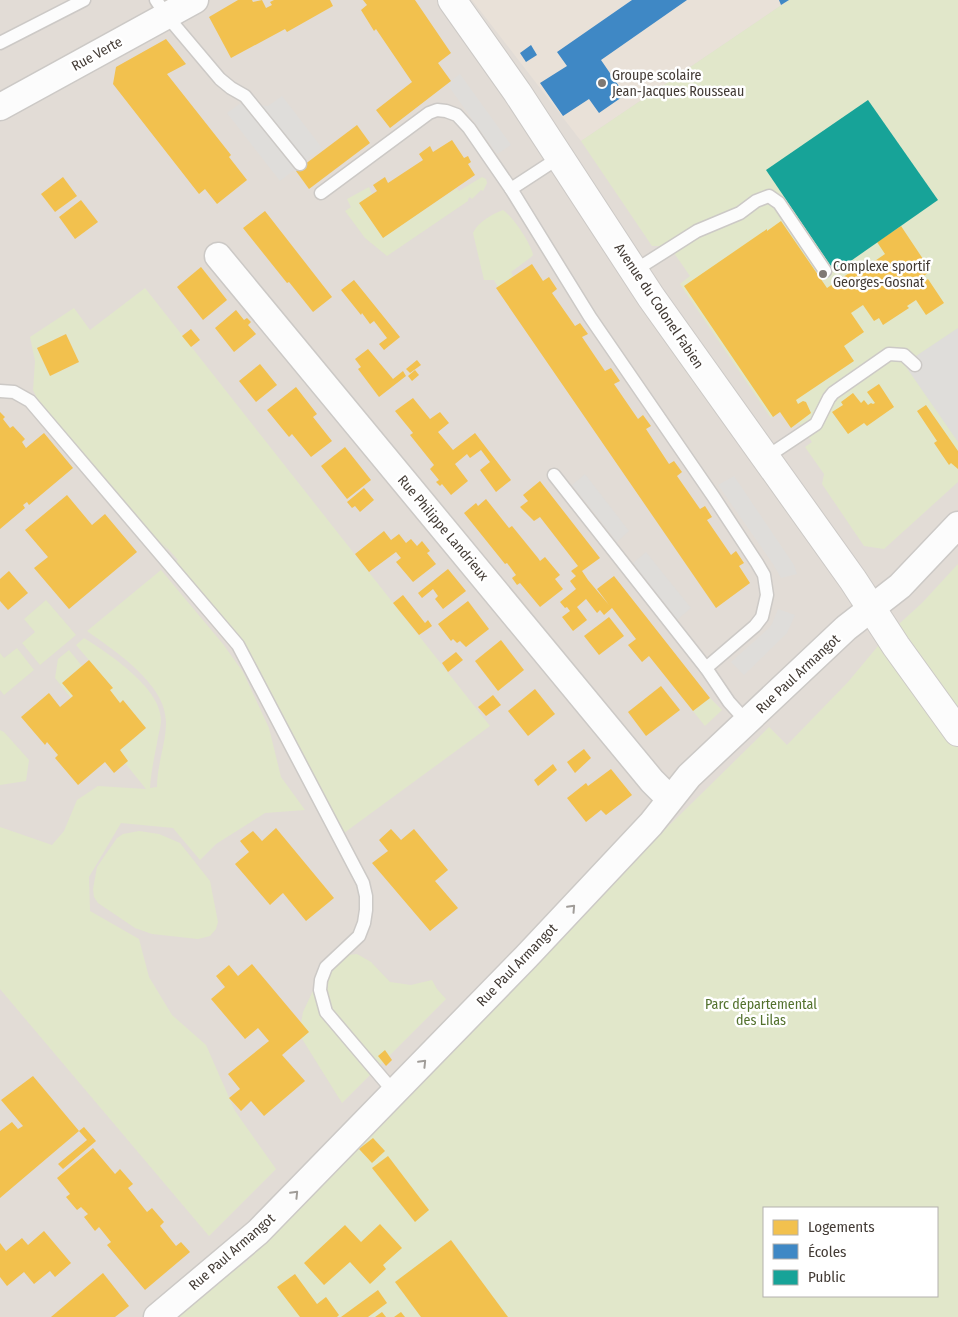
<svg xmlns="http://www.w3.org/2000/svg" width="958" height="1317" font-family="'Fira Sans Condensed',sans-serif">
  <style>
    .residential { fill: #e2dcd6; fill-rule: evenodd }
    .education { fill: #e9e1d8 }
    .green { fill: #e1e7ca; fill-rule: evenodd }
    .parking { fill: #dfddda }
    .homes { fill: #f2c14e }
    .schools { fill: #3f88c5 }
    .public { fill: #17a398 }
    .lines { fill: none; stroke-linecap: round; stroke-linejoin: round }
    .service-casing { stroke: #ccc9c6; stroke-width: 15 }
    .minor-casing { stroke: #ccc9c6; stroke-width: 29 }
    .tertiary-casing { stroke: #ccc9c6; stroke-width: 30 }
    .service { stroke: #fcfcfc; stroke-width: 12 }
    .minor { stroke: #fcfcfc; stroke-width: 26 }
    .tertiary { stroke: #fcfcfc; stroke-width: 28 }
    .oneway { stroke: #a09c98 }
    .poi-dot { fill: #7f7974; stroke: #fff; stroke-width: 2 }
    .labels { text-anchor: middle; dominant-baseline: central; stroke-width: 5; stroke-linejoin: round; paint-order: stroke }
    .street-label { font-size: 14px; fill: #433b35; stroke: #fff }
    .poi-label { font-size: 14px; fill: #433b35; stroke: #fff; text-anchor: start }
    .park-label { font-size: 14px; fill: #53712d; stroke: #fff }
  </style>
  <rect width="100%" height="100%" fill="#eeece9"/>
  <path class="residential" d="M0 0H958V1317H0ZM764 1208H937V1296H764Z"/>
  <path class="education" d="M472 0H789L581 141Z"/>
  <g class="green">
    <path d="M789 0H958V482L884 549 864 546 822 484 824 474 805 447 812 442 799 423 791 428 780 412 771 418 680 284 690 276 667 243 661 246H652L581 141Z"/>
    <path d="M482 177 486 179 487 183 483 191 481 190 472 199 470 197 468 199V201L387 256 365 238 345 211 351 207 347 199 369 187 372 194 359 203 383 237 457 188 459 191Z"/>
    <path d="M503 210C512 216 531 243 533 255L530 258 511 272 513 276 498 287 494 280H484L473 233C478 222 492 214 503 210Z"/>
    <path d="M145 288 490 726 344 833 255 662 235 634 174 562 178 560 161 541 167 549 165 551 38 400 33 390 35 361 30 337 74 308 90 330ZM66 334 79 362 50 376 37 348Z"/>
    <path d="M958 564V1317H174L193 1300 246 1262 630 864 753 743 769 727 787 745 848 682 888 634 922 603ZM764 1208H937V1296H764Z"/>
    <path d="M161 570 223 644 243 672 269 728 281 777 305 810 265 813 216 844 200 860 173 828 121 823 89 877 90 911 139 939 149 977 172 1015 206 1045 235 1111 276 1169 209 1236 0 989V827L52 845 64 831 77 800 98 786 146 789 125 763 128 761 120 750 146 728 123 700 120 703 110 690 112 687 76 645 84 638C108 653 161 688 161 720 161 727 158 735 157 743 154 758 151 773 150 788L157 787C157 764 166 744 166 722 166 684 115 651 87 631Z"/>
    <path d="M46 600 76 635 40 665 22 643 35 632 24 619Z"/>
    <path d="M17 648 34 670 4 695 0 690V653L4 658Z"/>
    <path d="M69 650 82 666 62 683 73 696 71 698 55 678 58 659Z"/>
    <path d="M710 698 722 710 705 726 693 711Z"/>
    <path d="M0 730 4 732 29 760 26 781 0 785Z"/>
    <path d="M139 831 159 834 180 843 210 881 218 922 216 929 210 936 198 939 152 934 135 928 98 903 94 897 93 889 97 867 117 838 123 834Z"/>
    <path d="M357 954 371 962 390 982 411 985 432 980 437 989 446 999 342 1103 299 1034 303 1012 329 957Z"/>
  </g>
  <g class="parking">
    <path d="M460 74 511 145 497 154 447 84Z"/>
    <path d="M282 96 322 148 280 181 227 113 241 103 268 106Z"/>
    <path d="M958 328V442L904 364Z"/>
    <path d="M585 474 629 531 617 542 572 485Z"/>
    <path d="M734 476 794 565 797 574 781 578 773 564 718 485Z"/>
    <path d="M646 552 691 608 677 620 633 563Z"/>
    <path d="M778 609 795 615 787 633 744 675 731 662 768 629 772 624Z"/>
  </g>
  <g class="homes">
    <path d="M238 0H252L253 2 262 0 266 8 272 5 270 2 274 0H330L333 6 287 32 285 29 231 58 209 17Z"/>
    <path d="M363 0H415L451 53 438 63 451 81 390 128 376 110 412 82 376 29 374 31 361 10 367 5Z"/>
    <path d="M166 39 186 64 167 74 231 155 229 157 247 180 217 204 205 189 199 194 113 84 116 67Z"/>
    <path d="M357 125 370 143 309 189 296 171Z"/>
    <path d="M452 140 464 158 468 156 471 162 468 164 475 175 383 238 359 203 377 191 373 185 385 177 388 183 423 160 419 154 430 146 433 152Z"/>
    <path d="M63 177 77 196 55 212 41 194Z"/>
    <path d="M81 200 98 222 75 239 59 217Z"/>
    <path d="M265 211 332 297 313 312 289 282 287 283 243 228Z"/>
    <path d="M781 221 827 288 864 263 866 267 885 254 877 242 901 226 931 271 922 277 925 281 928 279 944 303 926 315 916 300 907 306 909 308 883 325 879 318 874 321 863 305 851 313 864 332 844 346 854 361 796 400 798 404 803 401 806 402 811 413 791 428 780 412 773 417 684 286 767 229V231Z"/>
    <path d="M532 264 543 281 549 277 557 289 552 293 575 326 580 323 588 334 582 337 605 371 611 368 620 381 614 384 638 419 643 415 651 426 646 429 669 464 674 461 682 472 677 476 700 509 705 506 712 517 707 520 731 555 736 551 744 563 739 566 750 583 716 608 496 288Z"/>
    <path d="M201 267 227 300 203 320 177 287Z"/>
    <path d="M354 280 400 337 384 350 379 344 387 338 374 321 370 324 362 313 361 315 341 290Z"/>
    <path d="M236 310 244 320 247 318 251 322 248 325 256 334 234 352 215 328Z"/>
    <path d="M191 329 200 340 191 347 182 336Z"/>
    <path d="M66 334 79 362 50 376 37 348Z"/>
    <path d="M368 349 393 379 403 371 406 376 379 397 358 369 361 367 355 359Z"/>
    <path d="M417 360 421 365 410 373 406 369Z"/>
    <path d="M260 364 277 385 256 402 239 381Z"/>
    <path d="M415 370 419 375 412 381 408 376Z"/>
    <path d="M879 384 894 407 867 426 864 423 848 434 832 412 843 405 841 402 853 393 861 403 864 400 868 405 871 403 873 404 875 403 867 392Z"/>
    <path d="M296 387 317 414 313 417 332 441 311 457 292 434 289 437 267 410Z"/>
    <path d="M413 398 430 419 440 412 449 423 438 432 453 450 475 433 511 480 496 492 480 470 490 462 481 450 470 458 467 454 455 464 468 481 451 495 442 484 440 486 436 482 439 480 430 469 434 465 410 435 413 433 395 411Z"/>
    <path d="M926 405 958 451V469L951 463 949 465 934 443 937 441 917 411Z"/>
    <path d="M0 412 5 417 3 419 10 428 13 426 25 439 22 442 26 448 44 433 73 468 29 505 27 502 23 505 25 508 0 529Z"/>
    <path d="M345 447 371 480 347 499 321 466Z"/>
    <path d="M540 481 600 558 582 571 588 580 609 605 597 589 614 576 710 698 693 711 649 656 642 662 628 645 636 639 612 608 604 615 600 610 597 613 586 599 577 607 587 620 573 631 562 617 570 611 567 607 565 608 560 602 576 589 570 581 576 576 571 571 578 566 540 517 534 521 520 507 528 501 523 495Z"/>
    <path d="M364 488 374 500 360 512 355 506 352 508 347 502Z"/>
    <path d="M67 495 92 525 105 514 137 552 69 609 34 568 48 557 25 530Z"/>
    <path d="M486 499 509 528 512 526 538 558 540 561 545 557 560 575 555 579 563 589 540 607 520 583 517 585 512 578 516 575 507 563 505 564 464 513 476 503 478 506Z"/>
    <path d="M384 531 391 540 399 534 406 543 411 539 417 546 422 541 430 551 427 553 436 564 413 582 396 562 401 558 396 552 369 572 355 554Z"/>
    <path d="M448 569 466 591 443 609 435 599 438 596 433 589 422 598 418 593Z"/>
    <path d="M9 571 28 593 8 610 0 601V579Z"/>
    <path d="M403 595 425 623 428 620 432 626 419 635 393 603Z"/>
    <path d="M468 601 489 629 466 647 460 641 457 643 453 639 451 641 438 624Z"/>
    <path d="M609 617 624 636 599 655 584 636Z"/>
    <path d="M501 640 524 670 498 691 475 661Z"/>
    <path d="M456 652 463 660 448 672 442 663Z"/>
    <path d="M89 660 113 688 110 690 120 703 123 700 146 728 120 750 128 761 114 773 105 762 78 785 55 758 58 755 47 742 45 745 21 717 49 693 60 707 73 696 62 683Z"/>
    <path d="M661 686 680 710 646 736 628 712Z"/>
    <path d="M535 689 555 714 528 736 508 711Z"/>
    <path d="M493 695 501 705 486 716 478 707Z"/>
    <path d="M584 749 591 758 575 773 567 762Z"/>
    <path d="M553 764 557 770 538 786 534 780Z"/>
    <path d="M611 769 632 795 606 815 601 810 586 822 567 798 586 783 588 786Z"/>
    <path d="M276 828 334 898 306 921 283 893 270 905 235 864 249 852 240 841 253 831 262 841Z"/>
    <path d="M391 829 401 840 414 829 448 870 435 881 458 908 430 931 372 863 388 851 379 840Z"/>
    <path d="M252 964 309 1032 282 1055 305 1081 264 1116 251 1101 241 1111 229 1098 240 1089 228 1074 269 1041 258 1028 245 1039 211 999 225 987 216 976 229 965 238 976Z"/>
    <path d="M385 1050 392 1060 386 1066 378 1056Z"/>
    <path d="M33 1076 79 1131 0 1198V1131L12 1122 18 1129 23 1126 1 1100Z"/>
    <path d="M84 1127 96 1141 63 1169 58 1164 87 1140 79 1131Z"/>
    <path d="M373 1138 385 1151 372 1163 359 1149Z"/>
    <path d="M93 1148 115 1174 120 1169 133 1184 128 1188 147 1212 152 1208 164 1222 160 1226 176 1246 181 1242 190 1252 145 1290 107 1245 111 1242 99 1227 95 1231 84 1217 88 1214 81 1207 77 1210 66 1197 70 1194 57 1178Z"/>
    <path d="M388 1156 429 1210 415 1222 372 1168Z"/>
    <path d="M380 1224 402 1248 383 1265 386 1269 370 1284 350 1262 324 1285 304 1263 345 1225 361 1242Z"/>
    <path d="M44 1231 71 1263 55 1277 50 1271 34 1284 24 1272 7 1286 0 1277V1243L6 1251 22 1238 28 1245Z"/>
    <path d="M451 1240 508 1317H421L395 1282Z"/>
    <path d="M103 1273 129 1306 115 1317H51Z"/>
    <path d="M295 1274 317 1304 326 1297 339 1315 337 1317H300L277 1287Z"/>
    <path d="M378 1290 387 1303 368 1317H341Z"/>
    <path d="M382 1312 386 1317H375Z"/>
    <path d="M401 1312 405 1317H394Z"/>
  </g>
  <g class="schools">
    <path d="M632 0H687L601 60 625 95 599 113 589 99 563 116 540 83 567 66 557 52Z"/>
    <path d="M779 0H789L781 5Z"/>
    <path d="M531 45 537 55 526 62 520 53Z"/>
  </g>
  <path class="public" d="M868 100 938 200 835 272 766 170Z"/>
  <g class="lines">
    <g class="service-casing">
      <g id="service">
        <path d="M156 0 166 15 220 79 231 88 245 96 300 164"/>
        <path d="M0 43 84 0"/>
        <path d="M511 189 560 157"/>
        <path d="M321 193 429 113 437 110 446 111 457 115 469 128 511 189 590 317 713 496 757 563 764 575 767 595 762 617 755 626 706 668"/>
        <path d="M634 271 697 231 740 213 756 201 769 196 779 203 825 271"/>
        <path d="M0 391 14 392 30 401 238 645 363 883 366 896V910L364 923 359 936 326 967 321 980 320 990 326 1012 394 1092"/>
        <path d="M765 458 816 424 829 398 833 393 889 354 904 355 915 365"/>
        <path d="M554 475 706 668 729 702 747 722"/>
      </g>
    </g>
    <g class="minor-casing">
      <g id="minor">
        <path d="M0 107 195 0"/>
        <path d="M218 256 652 781 670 799"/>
        <path d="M157 1317 258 1232 526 957 651 824 689 776 846 628 900 586 958 525"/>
      </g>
    </g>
    <g class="tertiary-casing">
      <path id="tertiary" d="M452 0 517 92 651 297 853 580 896 646 958 732"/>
    </g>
    <use href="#service" class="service"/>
    <use href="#minor" class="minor"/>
    <use href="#tertiary" class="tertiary"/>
  </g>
  <defs><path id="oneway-chevron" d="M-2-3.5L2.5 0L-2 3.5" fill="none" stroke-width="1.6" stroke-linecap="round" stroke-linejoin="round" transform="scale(1.25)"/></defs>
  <g class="oneway">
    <use href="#oneway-chevron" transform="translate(572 908) rotate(-47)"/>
    <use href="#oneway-chevron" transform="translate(423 1063) rotate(-46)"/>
    <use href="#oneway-chevron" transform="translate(295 1194) rotate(-46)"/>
  </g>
  <g class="poi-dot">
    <circle cx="602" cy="83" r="5"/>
    <circle cx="823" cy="274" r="5"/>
  </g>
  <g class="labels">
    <g class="street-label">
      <text transform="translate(97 54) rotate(-29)">Rue Verte</text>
      <text transform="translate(659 306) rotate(56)">Avenue du Colonel Fabien</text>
      <text transform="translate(443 528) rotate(50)">Rue Philippe Landrieux</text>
      <text transform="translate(798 674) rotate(-43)">Rue Paul Armangot</text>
      <text transform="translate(517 965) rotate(-46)">Rue Paul Armangot</text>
      <text transform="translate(232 1252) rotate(-41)">Rue Paul Armangot</text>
    </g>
    <g class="poi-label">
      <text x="612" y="75">Groupe scolaire<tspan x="612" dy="16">Jean-Jacques Rousseau</tspan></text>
      <text x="833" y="266">Complexe sportif<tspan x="833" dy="16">Georges-Gosnat</tspan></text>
    </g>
    <g class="park-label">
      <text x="761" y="1004">Parc départemental<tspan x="761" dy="16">des Lilas</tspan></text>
    </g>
  </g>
  <rect x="763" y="1207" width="175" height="90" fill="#ffffff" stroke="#b4b1ae"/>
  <rect x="773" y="1220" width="25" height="15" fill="#f2c14e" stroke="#b4b1ae"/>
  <text x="808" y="1232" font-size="15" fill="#433b35">Logements</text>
  <rect x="773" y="1244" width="25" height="15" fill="#3f88c5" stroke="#b4b1ae"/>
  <text x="808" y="1257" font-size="15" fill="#433b35">Écoles</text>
  <rect x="773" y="1270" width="25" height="15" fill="#17a398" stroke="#b4b1ae"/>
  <text x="808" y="1282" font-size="15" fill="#433b35">Public</text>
</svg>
